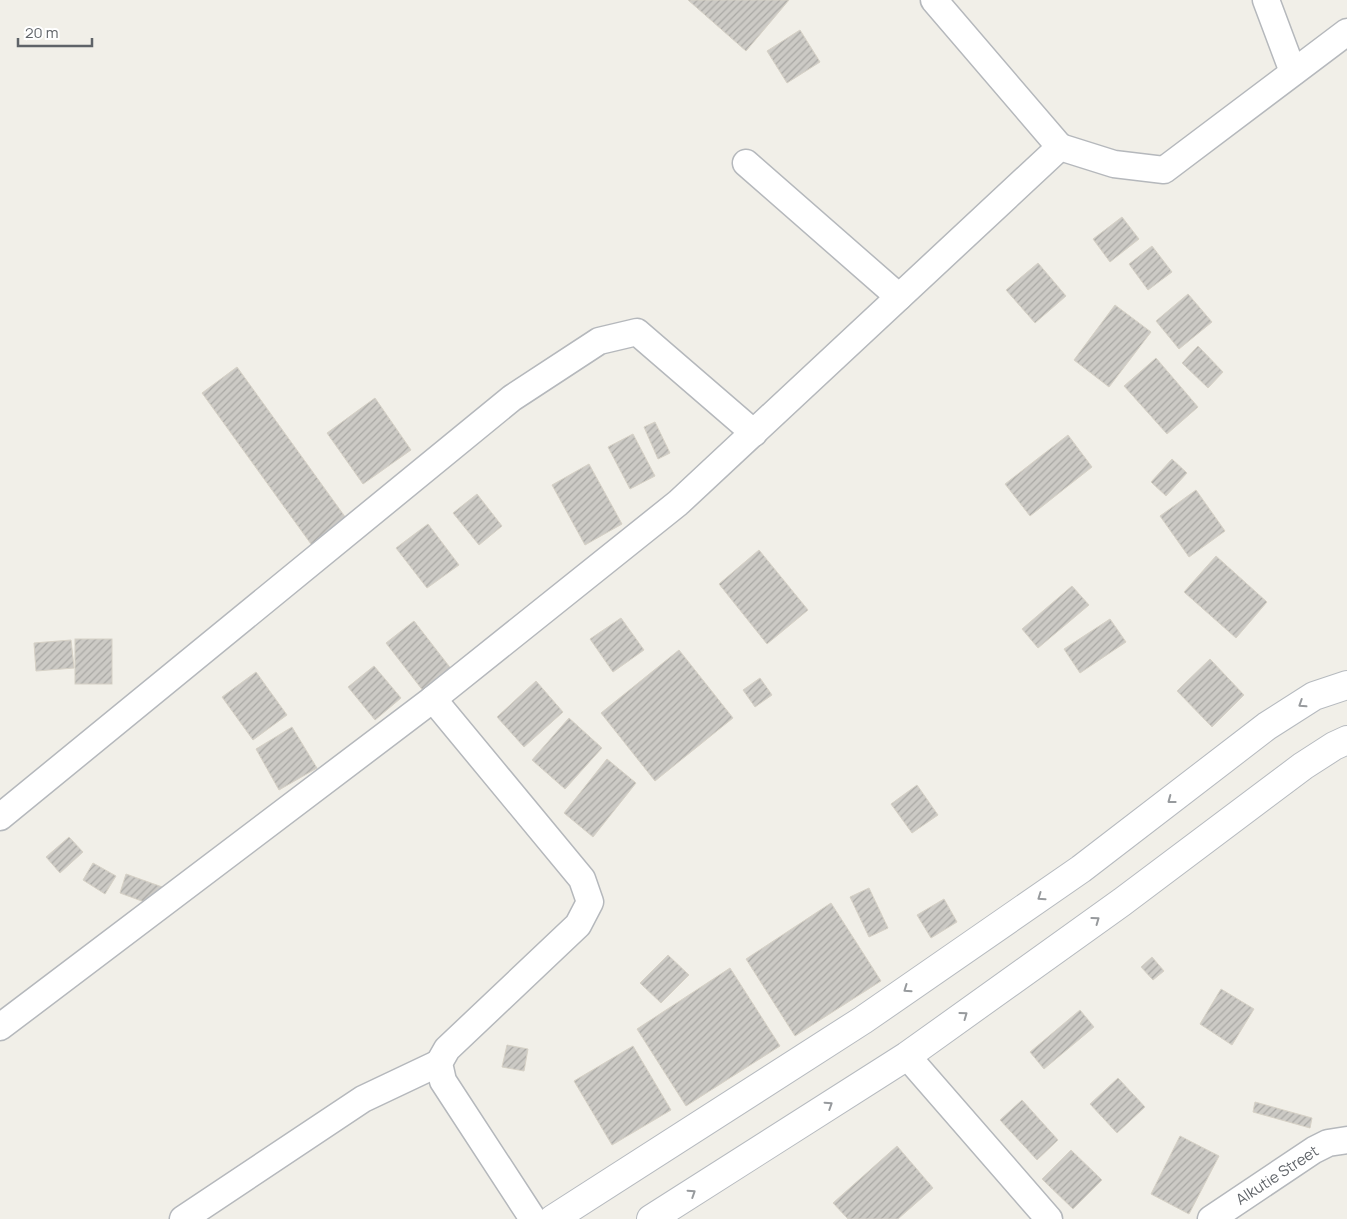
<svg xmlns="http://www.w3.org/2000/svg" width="1347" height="1219" font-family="Manrope,sans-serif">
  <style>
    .building { fill: url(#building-hatch); stroke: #d6d1c6 }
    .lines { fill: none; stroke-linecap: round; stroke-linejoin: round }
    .street-casing { stroke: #b5b8bc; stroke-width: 29 }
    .secondary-casing { stroke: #b6babf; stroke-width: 30 }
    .street { stroke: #fff; stroke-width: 26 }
    .secondary { stroke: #fff; stroke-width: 28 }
    .oneway { stroke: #979a9d }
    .labels { text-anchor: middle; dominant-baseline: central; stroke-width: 4.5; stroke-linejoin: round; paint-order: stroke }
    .street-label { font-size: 15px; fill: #5f6368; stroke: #fff }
  </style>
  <defs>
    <pattern id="building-hatch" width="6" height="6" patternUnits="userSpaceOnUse" patternTransform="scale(1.25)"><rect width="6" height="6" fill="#cccac5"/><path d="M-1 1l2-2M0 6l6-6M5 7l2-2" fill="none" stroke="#a9a8a4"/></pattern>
  </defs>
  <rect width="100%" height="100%" fill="#f1efe8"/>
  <g class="building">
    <path d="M688 0H789L746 51Z"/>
    <path d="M800 30 820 62 787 83 767 51Z"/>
    <path d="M1122 217 1139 239 1110 262 1093 239Z"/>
    <path d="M1152 246 1172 272 1148 290 1129 264Z"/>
    <path d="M1038 263 1066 296 1035 323 1006 290Z"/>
    <path d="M1188 294 1212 322 1179 349 1156 321Z"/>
    <path d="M1115 305 1151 332 1109 387 1074 360Z"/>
    <path d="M1198 346 1223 372 1208 388 1182 363Z"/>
    <path d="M1156 358 1198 407 1167 434 1124 386Z"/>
    <path d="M237 367 351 525 316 551 202 393Z"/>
    <path d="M375 398 411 450 363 484 327 433Z"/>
    <path d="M655 422 670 453 658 459 644 427Z"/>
    <path d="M633 434 655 476 630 489 608 447Z"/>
    <path d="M1068 435 1092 467 1030 516 1005 484Z"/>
    <path d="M1172 459 1187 473 1166 496 1151 482Z"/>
    <path d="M589 464 622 524 585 545 552 485Z"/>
    <path d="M1196 490 1225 531 1189 557 1160 516Z"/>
    <path d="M477 494 502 526 479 545 453 513Z"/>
    <path d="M428 524 459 565 427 588 396 548Z"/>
    <path d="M759 550 808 610 767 644 719 584Z"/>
    <path d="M1216 556 1267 602 1236 638 1184 592Z"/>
    <path d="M1072 586 1089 605 1038 648 1022 629Z"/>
    <path d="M621 618 644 650 613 672 590 639Z"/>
    <path d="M1110 619 1126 642 1080 673 1064 649Z"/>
    <path d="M414 621 452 670 424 692 386 643Z"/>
    <rect x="75" y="639" width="37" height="45"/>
    <path d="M71 640 74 668 36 671 34 643Z"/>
    <path d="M679 650 733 718 655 781 601 713Z"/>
    <path d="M1210 659 1244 695 1212 727 1177 691Z"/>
    <path d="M374 666 401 698 375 720 348 687Z"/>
    <path d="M256 672 287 715 253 740 222 697Z"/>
    <path d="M760 678 772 695 755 707 743 690Z"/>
    <path d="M536 681 563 712 524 747 497 717Z"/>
    <path d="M569 718 602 748 565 789 532 760Z"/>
    <path d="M292 727 317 768 279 790 256 749Z"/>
    <path d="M607 759 636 783 593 837 564 813Z"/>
    <path d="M917 785 938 815 912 833 891 804Z"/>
    <path d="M69 837 83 852 60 873 46 857Z"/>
    <path d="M93 863 116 876 105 894 83 880Z"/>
    <path d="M126 874 165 888 158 907 120 893Z"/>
    <path d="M869 888 888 928 869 937 850 897Z"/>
    <path d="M944 899 957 922 931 938 917 915Z"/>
    <path d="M831 903 881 981 795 1036 746 959Z"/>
    <path d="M668 955 689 975 661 1003 640 983Z"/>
    <path d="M1152 957 1164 971 1153 980 1141 967Z"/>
    <path d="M730 968 780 1046 686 1106 637 1029Z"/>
    <path d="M1221 989 1254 1009 1232 1045 1200 1024Z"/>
    <path d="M1080 1010 1094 1027 1044 1069 1030 1052Z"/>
    <path d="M507 1045 528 1049 524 1071 502 1067Z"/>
    <path d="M633 1046 671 1110 612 1145 574 1081Z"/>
    <path d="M1118 1078 1145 1107 1117 1133 1090 1104Z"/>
    <path d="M1022 1100 1058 1140 1037 1160 1000 1120Z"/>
    <path d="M1255 1102 1312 1118 1310 1128 1253 1112Z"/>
    <path d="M1180 1136 1219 1156 1189 1214 1151 1194Z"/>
    <path d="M897 1146 933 1188 898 1219H848L833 1203Z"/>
    <path d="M1071 1150 1102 1180 1073 1209 1042 1179Z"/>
  </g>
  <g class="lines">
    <g class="street-casing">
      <g id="street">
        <path d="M934 0 1060 147"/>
        <path d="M1266 0 1293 72"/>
        <path d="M746 163 899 297"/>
        <path d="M433 699 582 879 590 902 578 925 447 1049 439 1063 443 1081 533 1219"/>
        <path d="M0 817 512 398 599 341 637 332 754 433"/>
        <path d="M0 1027 433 699 678 503 1060 147 1114 164 1164 170 1347 32"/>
        <path d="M907 1056 1049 1219"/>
        <path d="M183 1219 363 1099 439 1063"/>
        <path d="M1211 1219 1314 1150 1328 1143 1347 1140"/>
      </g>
    </g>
    <g class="secondary-casing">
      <g id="secondary">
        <path d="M553 1219 863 1020 1081 869 1267 726 1314 696 1347 685"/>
        <path d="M651 1219 907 1056 1122 902 1303 766 1334 746 1347 740"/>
      </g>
    </g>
    <use href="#street" class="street"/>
    <use href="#secondary" class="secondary"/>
  </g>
  <defs><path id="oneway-chevron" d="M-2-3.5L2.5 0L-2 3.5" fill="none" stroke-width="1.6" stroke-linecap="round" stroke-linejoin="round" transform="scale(1.25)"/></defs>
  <g class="oneway">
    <use href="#oneway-chevron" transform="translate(1302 704) rotate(147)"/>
    <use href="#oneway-chevron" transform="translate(1171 800) rotate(143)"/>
    <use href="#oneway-chevron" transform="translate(1041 897) rotate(145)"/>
    <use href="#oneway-chevron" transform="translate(1096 920) rotate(-36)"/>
    <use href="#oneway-chevron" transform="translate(907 989) rotate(145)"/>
    <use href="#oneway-chevron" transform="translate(964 1015) rotate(-36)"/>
    <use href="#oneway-chevron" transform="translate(829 1105) rotate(-33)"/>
    <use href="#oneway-chevron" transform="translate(692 1193) rotate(-33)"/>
  </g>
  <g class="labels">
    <g class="street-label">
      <text transform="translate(1277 1175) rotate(-33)">Alkutie Street</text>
    </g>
  </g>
  <path d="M18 38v8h74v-8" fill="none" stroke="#5f6368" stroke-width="2.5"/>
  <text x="25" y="38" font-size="15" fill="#5f6368" stroke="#ffffff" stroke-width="4" paint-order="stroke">20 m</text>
</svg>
